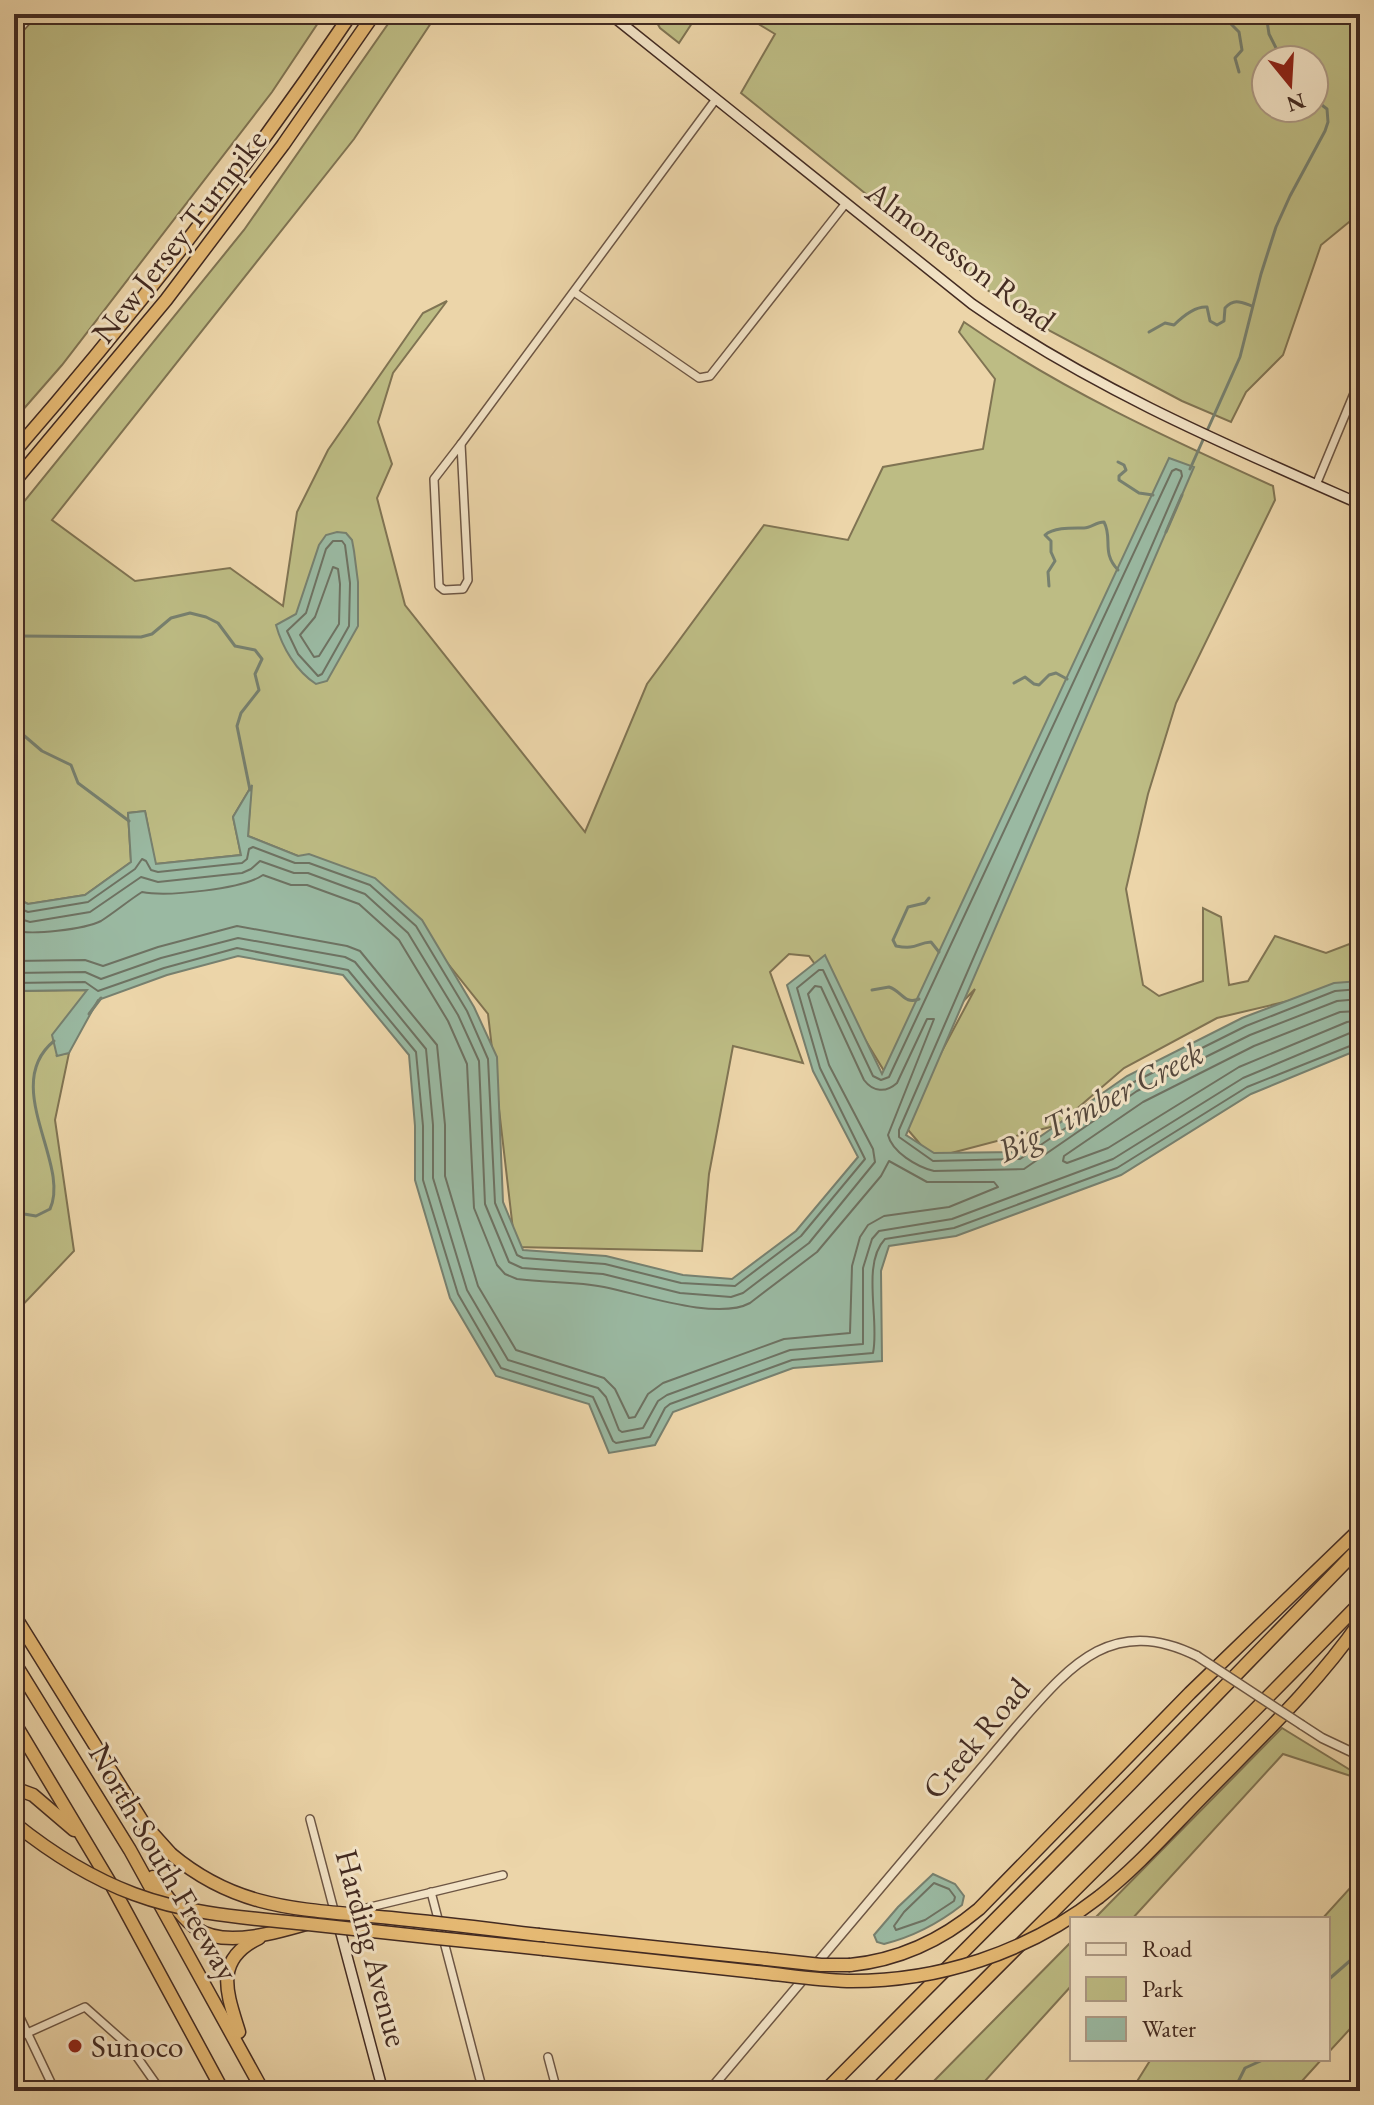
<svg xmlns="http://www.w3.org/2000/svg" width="1374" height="2105" font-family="'EB Garamond',serif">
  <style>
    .green { fill: #bdbc84; stroke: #807453; stroke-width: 2; fill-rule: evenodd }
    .water { fill: #9ab9a2; stroke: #77806f; stroke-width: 2 }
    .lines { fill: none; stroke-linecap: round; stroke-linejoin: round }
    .shore { stroke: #6e7262; stroke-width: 2 }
    .stream { stroke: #77806f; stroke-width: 3 }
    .minor-casing { stroke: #6d5644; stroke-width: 10 }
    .tertiary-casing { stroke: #6d5644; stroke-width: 11 }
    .secondary-casing { stroke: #432b22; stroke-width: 12 }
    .motorway-casing { stroke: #432b22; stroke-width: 15 }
    .minor { stroke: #f3e4c7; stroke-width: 7 }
    .tertiary { stroke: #f3e4c7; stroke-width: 8 }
    .secondary { stroke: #f3e4c7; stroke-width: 9 }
    .motorway { stroke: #e6ba74; stroke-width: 12 }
    .tertiary-bridge-casing { stroke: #6d5644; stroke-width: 11; stroke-linecap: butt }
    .motorway-bridge-casing { stroke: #432b22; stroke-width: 15; stroke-linecap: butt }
    .tertiary-bridge { stroke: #f3e4c7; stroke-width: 8 }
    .motorway-bridge { stroke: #e6ba74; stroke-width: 12 }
    .poi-dot { fill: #8f2418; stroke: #f3e4c7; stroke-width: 3 }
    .labels { text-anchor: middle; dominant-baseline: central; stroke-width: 6; stroke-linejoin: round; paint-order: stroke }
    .street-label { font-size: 32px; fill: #432b22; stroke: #f3e4c7 }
    .poi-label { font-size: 32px; fill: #432b22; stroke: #f3e4c7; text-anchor: start }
    .water-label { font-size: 34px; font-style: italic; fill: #54473c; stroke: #f3e4c7 }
  </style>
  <rect width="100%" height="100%" fill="#ecd5a9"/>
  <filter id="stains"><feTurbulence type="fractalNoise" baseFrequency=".0025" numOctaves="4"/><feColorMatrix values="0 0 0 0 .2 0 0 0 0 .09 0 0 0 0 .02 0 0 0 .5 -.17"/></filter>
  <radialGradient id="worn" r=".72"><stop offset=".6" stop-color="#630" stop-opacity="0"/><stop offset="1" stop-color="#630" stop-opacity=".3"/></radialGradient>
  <g class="green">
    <path d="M14 14H324L272 92 62 365 14 420Z"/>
    <path d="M395 14H437L354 139 52 520 135 581 230 568 283 606 297 512 328 450 423 313 447 301 393 373 378 422 392 464 377 498 405 605 585 832 647 684 764 525 848 540 883 467 983 449 995 379 959 332 964 322C1060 389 1167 438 1273 486L1275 500 1176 703 1148 794 1126 889 1143 985 1159 996 1203 981V908L1221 917 1229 985 1248 981 1275 936 1326 953 1360 940V984L1217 1018 1124 1068 1058 1125 932 1158 903 1124 975 989 889 1079 844 1005 809 956 789 954 770 972 803 1063 733 1046 709 1174 702 1251 515 1247 488 1014 401 905 298 856 248 836 251 787 233 817 241 855 155 864 145 811 128 813 131 862 85 895 28 904 14 897V514L244 230Z"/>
    <path d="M652 14H698L679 43 660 28Z"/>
    <path d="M742 14H1360V213L1321 245 1283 355 1246 392 1231 422 1182 401 1035 323 970 278 741 93 775 34ZM1266 60H1314V108H1266Z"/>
    <path d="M88 990 57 1055 69 1053 55 1120 74 1251 14 1314V991Z"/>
    <path d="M1282 1728 1360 1776V1779L1283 1754 1132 1919H1094Z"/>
    <path d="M1360 1877V2018L1328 2053V1919H1322Z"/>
    <path d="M1072 1941V1985L976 2091H924Z"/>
    <path d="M1151 2059H1322L1293 2091H1131Z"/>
  </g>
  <g class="water">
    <path d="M1169 458 1194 467 906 1135 934 1153 1018 1152 1127 1076 1242 1018 1334 983 1360 981V1049L1251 1094 1121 1175 956 1236 889 1246 881 1271 882 1361 793 1368 673 1412 655 1445 609 1453 589 1404 496 1376 450 1298 415 1180V1126L409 1055 343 975 238 956 167 975 98 1000 69 1053 57 1056 52 1035 87 990 14 991V897L28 904 85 895 131 862 128 813 145 811 156 864 241 855 233 817 252 785 248 836 298 856 309 854 375 878 422 920 474 1007 497 1057 503 1202 523 1250 606 1256 683 1275 732 1279 796 1231 858 1157 813 1071 787 985 825 955 882 1074Z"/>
    <path d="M337 532 346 533 352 540 354 551 358 582V626L327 681 316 684C296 671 282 647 276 625L296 614 319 545 326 535Z"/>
    <path d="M933 1874 955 1884 964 1896 962 1905C939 1923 912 1937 884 1944L877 1942 874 1935 898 1907Z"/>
  </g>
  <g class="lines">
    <g class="shore">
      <path d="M333 541H342L345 545 350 583 349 626 322 674 318 676 298 654 287 631 306 613 326 549Z"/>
      <path d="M333 567 338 569 340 584 339 624 319 656 314 657 300 635 315 617Z"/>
      <path d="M14 906 28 912 88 902 135 869 142 859 146 861 151 870 158 872 242 863 247 859 249 849 253 847 295 863H309L370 885 416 926 467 1011 488 1059 495 1203 517 1255 523 1258 605 1264 681 1283 735 1286 801 1236 865 1159 820 1068 797 988 819 970H823L873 1076 881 1080 889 1077 1172 471 1176 469 1181 471 1182 476 899 1130V1137L933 1161 1020 1159 1132 1083 1246 1026 1335 991 1360 989"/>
      <path d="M14 917 30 922 90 912 141 877 158 882 242 873 251 869 260 861 294 873H308L365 894 408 933 458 1015 479 1061 485 1204 509 1262 522 1268 603 1274 680 1293 731 1297 743 1293 809 1243 875 1162 873 1149 829 1065 808 994 815 986 821 987 864 1080C873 1092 886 1093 897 1083L927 1019H934L888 1135C892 1152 917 1167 934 1171L1024 1169 1137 1091 1250 1035 1337 1001 1360 999"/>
      <path d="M14 930C30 936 85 929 101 921 115 912 128 901 142 892 167 897 243 889 263 875L291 885H307L359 904 399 940 448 1021 467 1064 474 1208 497 1265 505 1274 517 1279C546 1283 575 1281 604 1287 640 1294 717 1321 750 1303L817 1252 881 1176 889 1161 927 1182H994L998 1187 949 1207 884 1216 868 1225 860 1237 852 1266 850 1333 784 1339 663 1383 648 1394 635 1417 629 1418 615 1389 604 1378 516 1350 478 1286 445 1176V1125L437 1045 360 951 347 946 237 926 158 947 103 966 85 960 14 961"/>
      <path d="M14 973 85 972 101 979 161 958 238 938 345 957 355 962 426 1049 433 1125V1178L467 1290 508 1360 598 1388 606 1397 619 1430 622 1432 643 1428 658 1401 667 1395 790 1350 863 1344V1268L872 1239 879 1231 952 1219 1113 1159 1243 1078 1350 1033 1360 1032"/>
      <path d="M14 983 85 982 98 991 164 968 237 948 348 970 416 1052 423 1126V1180L458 1294 501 1368 593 1397 613 1441 616 1443 650 1437 665 1408 670 1404 792 1360 873 1353C880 1321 861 1264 885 1239L954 1228 1117 1168 1247 1087 1360 1042"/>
      <path d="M1360 1011 1340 1012 1254 1046 1143 1102 1064 1156 1063 1161 1067 1163 1108 1148 1239 1067 1347 1022 1360 1020"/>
      <path d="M934 1883 949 1889 955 1897 954 1901 925 1920 896 1930 894 1926 904 1912Z"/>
    </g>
    <g class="stream">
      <path d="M1227 14 1230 23 1239 32 1242 50 1235 58 1239 72"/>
      <path d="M1266 14 1269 34 1282 60"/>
      <path d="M1149 332 1165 323 1174 325C1182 317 1195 306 1207 307L1210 321 1217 325 1224 321 1225 308C1234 298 1241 302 1252 306"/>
      <path d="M1118 462 1124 465 1126 470 1119 476V480L1139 493 1153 495"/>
      <path d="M1190 469 1240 357 1261 274 1276 227 1290 196 1325 131 1328 122 1327 109 1314 99"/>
      <path d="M1166 532 1182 495"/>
      <path d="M1049 586 1048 572 1055 561 1051 552V541L1045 535C1054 527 1072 528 1084 528 1091 528 1096 522 1104 522 1113 539 1101 552 1118 570"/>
      <path d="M18 636 141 637 152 634 171 618 190 613 206 617 218 623 235 646 255 650 262 659 255 674 259 690 241 713 237 726 250 790"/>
      <path d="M1014 683 1025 677 1034 684 1039 685 1049 675 1056 673 1067 679"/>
      <path d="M14 727 42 751 71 765 78 783 129 821"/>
      <path d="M929 898 925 903 908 907 893 940 896 946C917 950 916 943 931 942L939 952"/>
      <path d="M872 990 889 987C902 991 904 1005 919 999"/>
      <path d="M89 1014 101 998"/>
      <path d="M14 1205 24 1214 36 1216 50 1209C71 1164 0 1085 54 1041"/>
      <path d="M1328 1980 1360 1952"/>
      <path d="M1229 2091 1238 2082 1245 2068 1265 2059"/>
    </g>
    <g class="minor-casing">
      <g id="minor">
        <path d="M14 35 33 14"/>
        <path d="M574 292 699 378 710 376 846 203"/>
        <path d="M461 444 716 99"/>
        <path d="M461 444 468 580 463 589 444 590 439 586 434 479Z"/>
        <path d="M1316 485 1360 379"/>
        <path d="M310 1819 335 1914"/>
        <path d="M431 1892 483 2091"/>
        <path d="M354 1911 503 1875"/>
        <path d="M14 2005 55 2091"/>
        <path d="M14 2039 85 2007 130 2047 161 2091"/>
        <path d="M548 2057 557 2091"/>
      </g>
    </g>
    <g class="tertiary-casing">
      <g id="tertiary">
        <path d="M1302 1725 1322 1738 1360 1756"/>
        <path d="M709 2091 1016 1727C1068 1668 1111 1613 1197 1656"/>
      </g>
    </g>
    <g class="secondary-casing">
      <g id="secondary">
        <path d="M610 14 972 304C1092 388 1226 445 1360 504"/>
        <path d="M336 1915 383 2091"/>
      </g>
    </g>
    <g class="motorway-casing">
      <g id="motorway">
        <path d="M14 452C135 313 248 167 351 14"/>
        <path d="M14 482 166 300 283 145 374 14"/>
        <path d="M14 1615 144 1824 171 1854"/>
        <path d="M14 1662 130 1850 263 2091"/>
        <path d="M14 1722 112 1886 223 2091"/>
        <path d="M14 1788 33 1795 74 1830"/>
        <path d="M153 1877C166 1894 180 1917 197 1929 230 1952 300 1925 336 1915"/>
        <path d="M1099 1897C1139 1866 1173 1826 1209 1790 1262 1736 1317 1684 1360 1622"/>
        <path d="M539 1935 766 1959"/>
        <path d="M544 1949 756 1972"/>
        <path d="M850 1965C899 1960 942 1940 979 1909L1190 1693 1360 1529"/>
        <path d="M239 2032C227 1993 213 1960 259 1938"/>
        <path d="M825 2091 1131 1783 1360 1547"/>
        <path d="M875 2091C1035 1927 1200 1768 1360 1603"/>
      </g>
    </g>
    <use href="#minor" class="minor"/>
    <use href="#tertiary" class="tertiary"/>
    <use href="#secondary" class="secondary"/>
    <use href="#motorway" class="motorway"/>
    <g class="tertiary-bridge-casing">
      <path id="tertiary-bridge" d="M1197 1656 1302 1725"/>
    </g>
    <g class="motorway-bridge-casing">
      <g id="motorway-bridge">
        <path d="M14 1823C50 1852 91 1878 134 1894 190 1915 250 1918 308 1924 387 1933 465 1941 544 1949"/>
        <path d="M171 1854C240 1912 306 1909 391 1918 441 1923 490 1929 539 1935"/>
        <path d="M766 1959 821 1965H850"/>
        <path d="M756 1972C786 1975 817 1980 847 1981 938 1982 1027 1953 1099 1897"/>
      </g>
    </g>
    <use href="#tertiary-bridge" class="tertiary-bridge"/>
    <use href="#motorway-bridge" class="motorway-bridge"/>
  </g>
  <circle class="poi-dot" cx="75" cy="2046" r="8"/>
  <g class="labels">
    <g class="street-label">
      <text transform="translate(179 236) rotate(-52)">New Jersey Turnpike</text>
      <text transform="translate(961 256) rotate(37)">Almonesson Road</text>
      <text transform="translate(976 1738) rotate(-50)">Creek Road</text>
      <text transform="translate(164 1862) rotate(60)">North-South Freeway</text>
      <text transform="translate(372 1948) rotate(75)">Harding Avenue</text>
    </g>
    <g class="poi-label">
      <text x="91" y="2046">Sunoco</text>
    </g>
    <g class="water-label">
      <text transform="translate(1100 1101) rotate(-27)">Big Timber Creek</text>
    </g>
  </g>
  <rect width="1374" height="2105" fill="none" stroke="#ecd5a9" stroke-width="48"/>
  <rect x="16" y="16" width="1342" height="2073" fill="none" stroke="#432b22" stroke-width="4"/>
  <rect x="24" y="24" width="1326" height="2057" fill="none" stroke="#432b22" stroke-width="2"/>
  <rect x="1070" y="1917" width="260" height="144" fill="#f3e4c7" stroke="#ad9a85" stroke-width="2"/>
  <rect x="1086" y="1943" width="40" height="12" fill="#f3e4c7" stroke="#ad9a85" stroke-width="2"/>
  <text x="1142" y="1957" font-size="24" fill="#432b22">Road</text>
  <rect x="1086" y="1977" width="40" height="24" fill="#bdbc84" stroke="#ad9a85" stroke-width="2"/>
  <text x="1142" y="1997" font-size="24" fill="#432b22">Park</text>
  <rect x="1086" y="2017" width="40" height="24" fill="#9ab9a2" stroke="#ad9a85" stroke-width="2"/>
  <text x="1142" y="2037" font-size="24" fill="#432b22">Water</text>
  <g transform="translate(1290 84) rotate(162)"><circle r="38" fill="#f3e4c7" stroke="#ad9a85" stroke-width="2"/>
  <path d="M0-6L14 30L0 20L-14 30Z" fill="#8f2418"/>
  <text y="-12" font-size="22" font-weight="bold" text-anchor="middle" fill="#432b22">N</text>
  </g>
  <rect width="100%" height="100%" filter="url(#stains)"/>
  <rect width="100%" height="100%" fill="url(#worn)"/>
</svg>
